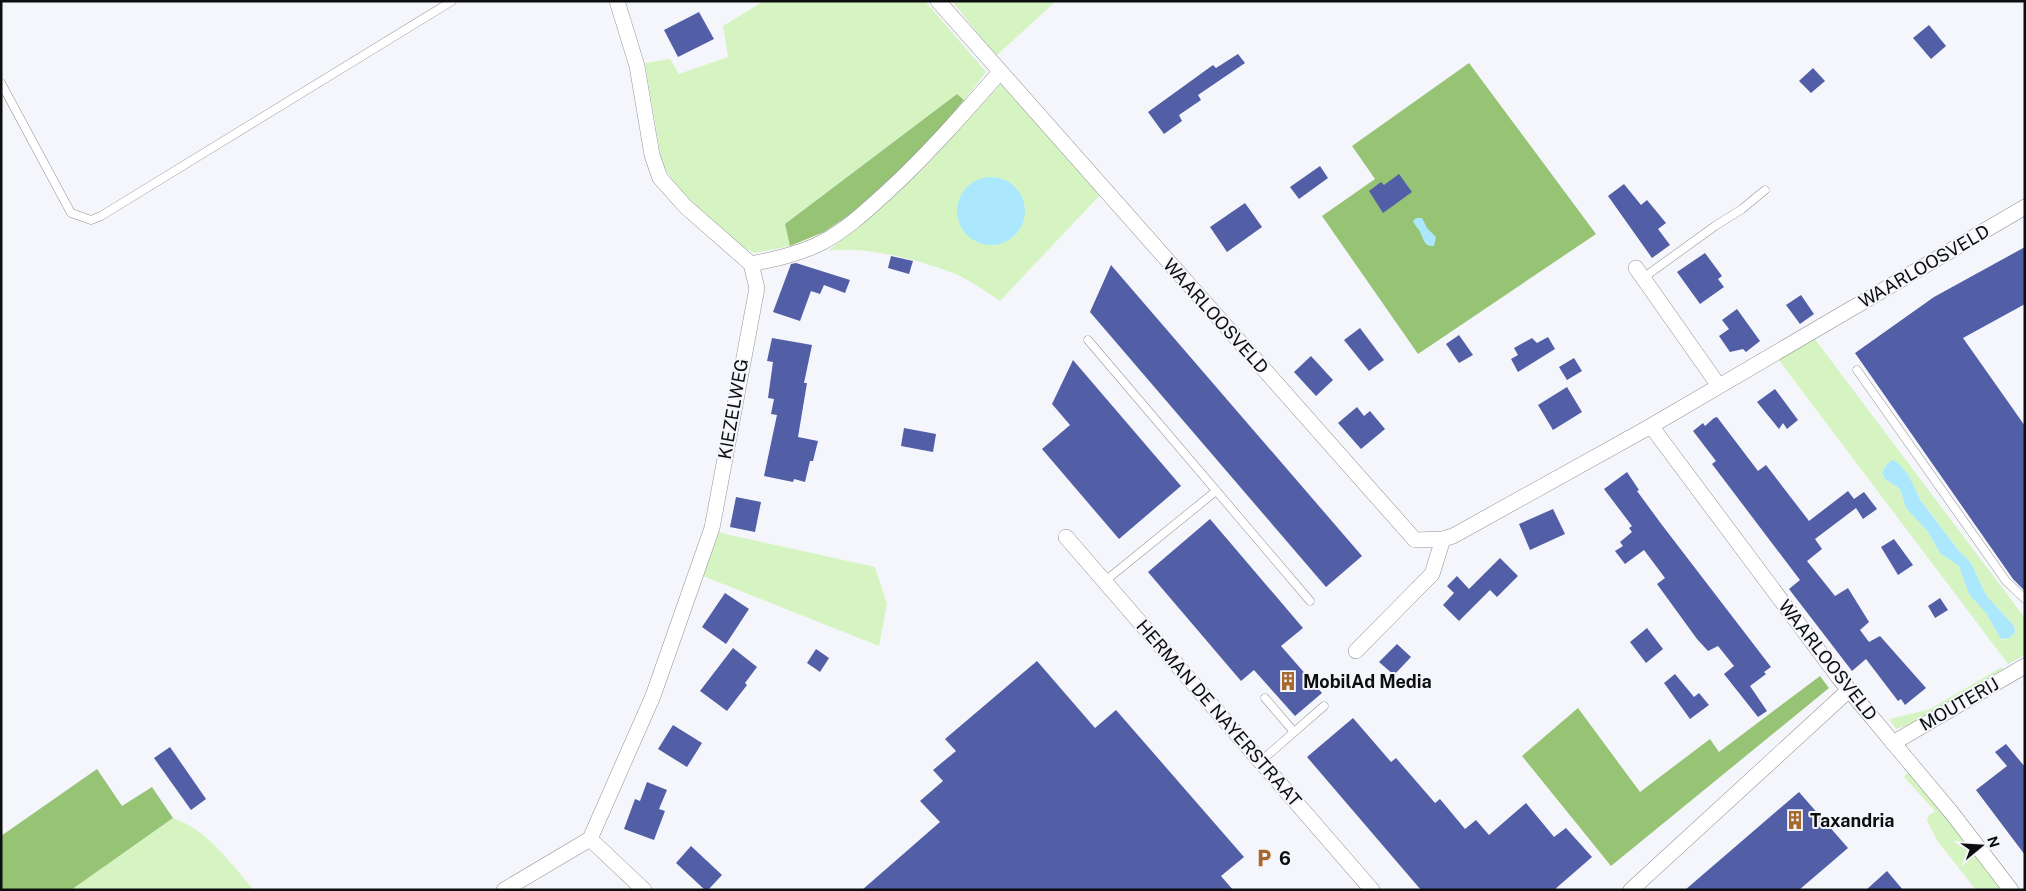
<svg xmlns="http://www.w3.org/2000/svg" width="2026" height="891" font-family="'Public Sans',sans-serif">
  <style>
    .green { fill: #d6f4c2; fill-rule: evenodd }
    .forest { fill: #97c375 }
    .water { fill: #abe8fe }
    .building { fill: #525ea6 }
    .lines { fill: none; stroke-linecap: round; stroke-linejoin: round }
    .lane-casing { stroke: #929397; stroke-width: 9 }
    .street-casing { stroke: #929397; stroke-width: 16 }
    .lane { stroke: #fff; stroke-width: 8 }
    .street { stroke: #fff; stroke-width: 15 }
    .labels { text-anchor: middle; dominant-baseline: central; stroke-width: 4; stroke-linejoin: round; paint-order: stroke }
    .street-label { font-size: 18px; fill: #0d0e0f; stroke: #f5f6fb }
    .poi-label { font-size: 18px; font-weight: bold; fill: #0d0e0f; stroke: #f5f6fb; text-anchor: start }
  </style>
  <rect width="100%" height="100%" fill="#f5f6fb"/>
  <g class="green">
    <path d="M764 1H925L986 72 964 100 957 94 785 224 790 246 755 253 738 245 677 188 662 163 645 63 670 59 679 74 728 57 723 26Z"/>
    <path d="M952 1H1056L996 56Z"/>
    <path d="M1001 84 1100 195 1000 301C985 291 970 280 953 273 919 260 864 245 828 251L881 207 923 169Z"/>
    <path d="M1811 334 2025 618V655L2008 664 1775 355ZM1895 461 1908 474 1921 501 1959 551 1971 563 1986 595 2015 627 2013 635 2003 640 2001 639 1986 613 1969 594 1959 566 1940 553 1928 532 1906 508 1900 489 1885 479 1882 474 1886 465Z"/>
    <path d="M708 530 875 567 887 604 879 646 698 574Z"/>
    <path d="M2002 667 2003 669 1906 726 1896 729 1889 719 1930 709Z"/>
    <path d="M1908 772 1942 810 2003 890H1976L1936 839 1927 820 1929 815 1935 811 1904 777Z"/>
    <path d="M173 818C208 830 230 863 254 890H71Z"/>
  </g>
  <g class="forest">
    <path d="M1469 63 1596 234 1418 354 1322 216 1375 179 1352 146Z"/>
    <path d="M957 94 964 100 925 147 852 213 824 232 790 246 785 224Z"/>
    <path d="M1820 676 1829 688 1611 866 1522 756 1578 708 1640 792 1710 739 1719 752Z"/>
    <path d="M97 769 122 806 152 787 173 818 71 890H1V836Z"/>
  </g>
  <g class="water">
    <circle cx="991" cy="211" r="34"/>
    <path d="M1416 218H1422L1427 228 1436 237 1434 246C1424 247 1424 240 1420 232 1418 228 1415 226 1413 221Z"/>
    <path d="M1892 460 1897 462 1908 474 1921 501 1959 551 1971 563 1986 595 2014 626 2015 632 2010 638 2001 639 1986 613 1969 594 1959 566 1940 553 1928 532 1906 508 1900 489 1885 479 1882 473 1886 465Z"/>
  </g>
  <g class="building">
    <path d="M699 12 714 39 678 57 664 30Z"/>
    <path d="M1929 25 1946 46 1931 59 1913 38Z"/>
    <path d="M1238 54 1245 63 1198 95 1201 100 1179 115 1182 121 1164 134 1148 112 1213 65 1216 68Z"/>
    <path d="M1813 68 1825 81 1811 93 1799 81Z"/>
    <path d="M1320 166 1328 178 1299 199 1290 187Z"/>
    <path d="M1399 174 1412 192 1383 213 1369 191 1381 182 1384 185Z"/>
    <path d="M1624 184 1641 205 1647 200 1666 223 1658 229 1670 245 1652 258 1608 196Z"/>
    <path d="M1245 203 1262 227 1227 252 1210 227Z"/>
    <path d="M2025 247V304L1963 338 2025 426V591L2013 579 1855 353 1934 297Z"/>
    <path d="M1705 253 1722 276 1718 279 1724 287 1700 304 1677 272Z"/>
    <path d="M891 256 913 261 909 274 888 268Z"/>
    <path d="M796 263 850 280 845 293 824 285 820 294 811 291 800 321 773 312 791 264Z"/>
    <path d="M1111 265 1362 556 1326 587 1090 312Z"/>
    <path d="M1801 295 1814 314 1800 324 1786 305Z"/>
    <path d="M1737 309 1760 341 1746 352 1743 349 1730 352 1719 336 1729 329 1722 320Z"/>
    <path d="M1360 328 1384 360 1369 371 1344 340Z"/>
    <path d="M1459 335 1473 355 1459 363 1446 344Z"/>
    <path d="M1548 337 1555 349 1518 372 1511 359 1518 355 1514 348 1532 338 1537 343Z"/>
    <path d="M772 338 812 345 804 383H807L798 437 818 441 813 461H810L805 482 794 479 793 482 764 476 777 415 771 414 774 399 768 398 773 362 767 361Z"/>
    <path d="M1311 356 1333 380 1316 396 1294 372Z"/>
    <path d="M1574 358 1582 371 1567 380 1559 367Z"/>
    <path d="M1073 360 1181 486 1119 539 1042 449 1070 425 1052 404Z"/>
    <path d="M1567 387 1582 412 1553 430 1538 405Z"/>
    <path d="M1775 389 1798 420 1787 429 1783 423 1779 429 1757 402Z"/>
    <path d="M1357 407 1364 416 1370 411 1385 429 1361 449 1338 423Z"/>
    <path d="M1717 417 1758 471 1766 465 1809 521 1848 491 1854 499 1864 492 1877 509 1863 519 1856 508 1815 539 1822 549 1807 561 1835 596 1848 588 1869 622 1860 630 1869 642 1880 636 1926 688 1905 705 1901 699 1898 701 1866 659 1852 671 1789 589 1800 580 1712 464 1716 461 1693 431 1703 423 1705 426 1714 418Z"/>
    <path d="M904 428 936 434 933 452 901 446Z"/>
    <path d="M1627 472 1639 490 1637 491 1662 525 1771 667 1764 672 1766 674 1750 686 1767 711 1758 717 1724 674 1734 666 1718 646 1708 651 1697 639 1657 584 1665 578 1644 550 1625 564 1615 551 1623 546 1620 542 1632 532 1629 528 1632 526 1604 489Z"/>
    <path d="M736 497 761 502 755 532 730 527Z"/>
    <path d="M1553 509 1565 534 1530 550 1519 524Z"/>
    <path d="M1210 519 1303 628 1281 646 1322 693 1295 716 1254 670 1241 681 1148 572Z"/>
    <path d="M1894 539 1913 565 1898 575 1881 547Z"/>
    <path d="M1500 558 1518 576 1497 597 1490 590 1459 621 1443 605 1454 593 1447 586 1457 576 1469 589Z"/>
    <path d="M725 593 749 609 726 644 702 627Z"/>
    <path d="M1940 598 1948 610 1935 618 1928 606Z"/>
    <path d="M1647 628 1663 649 1646 663 1630 642Z"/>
    <path d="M1397 644 1411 657 1394 675 1379 662Z"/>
    <path d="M733 648 757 667 745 683 747 685 727 711 700 691Z"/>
    <path d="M816 649 829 658 820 672 807 663Z"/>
    <path d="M1037 661 1095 728 1116 710 1244 857 1221 876 1233 890H862L940 822 920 801 943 781 933 770 956 751 945 739Z"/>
    <path d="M1675 674 1694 697 1699 693 1709 705 1690 719 1664 683Z"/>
    <path d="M1353 718 1391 762 1396 758 1435 803 1440 799 1465 829 1476 820 1489 835 1526 803 1554 837 1566 828 1592 857 1554 890H1421L1307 757Z"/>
    <path d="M673 725 702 743 687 767 658 749Z"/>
    <path d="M2006 744 2025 767V855L1976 790 2007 766 1995 752Z"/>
    <path d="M170 747 206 799 191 810 154 758Z"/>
    <path d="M647 782 667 790 659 809 665 811 654 840 624 829 635 799 640 801Z"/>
    <path d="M1799 792 1848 848 1799 890H1685Z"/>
    <path d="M691 846 722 875 708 890H705L676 863Z"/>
    <path d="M1887 871 1903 890H1866Z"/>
  </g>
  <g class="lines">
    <g class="lane-casing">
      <g id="lane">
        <path d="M1 83 71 213 91 220 101 216 452 1"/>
        <path d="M1643 278 1715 226 1742 209 1765 190"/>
        <path d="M1088 340 1310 601"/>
        <path d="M1857 370 2006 581 2025 599"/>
        <path d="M1105 581 1216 491"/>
        <path d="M1265 698 1294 732"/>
        <path d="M1261 761 1324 706"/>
      </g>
    </g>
    <g class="street-casing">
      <g id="street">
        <path d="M938 1 1415 540 1443 539 1453 536 1651 426 2025 207"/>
        <path d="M751 264C775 259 799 254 821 243 846 230 866 211 887 192 927 155 964 113 1000 72"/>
        <path d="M1636 268 1719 386"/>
        <path d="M1651 426 1839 678 1951 812 2011 890"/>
        <path d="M1066 537 1372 890"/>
        <path d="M1356 651 1432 574 1443 539"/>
        <path d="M1893 743 2025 666"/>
        <path d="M590 839 644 890"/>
        <path d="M504 890 590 839 653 696 712 528 757 288 751 264 686 207 660 178 652 155 637 66 617 1"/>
        <path d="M1631 890 1849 690"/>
      </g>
    </g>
    <use href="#lane" class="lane"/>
    <use href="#street" class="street"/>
  </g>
  <defs>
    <g id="building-bare" transform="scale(1.5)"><path d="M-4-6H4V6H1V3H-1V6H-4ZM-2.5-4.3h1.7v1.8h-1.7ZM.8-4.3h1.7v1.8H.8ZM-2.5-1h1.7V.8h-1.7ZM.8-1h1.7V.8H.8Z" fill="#a6682d" stroke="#f5f6fb" stroke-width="2.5" paint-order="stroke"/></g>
    <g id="parking-bare" transform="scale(1.5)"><path d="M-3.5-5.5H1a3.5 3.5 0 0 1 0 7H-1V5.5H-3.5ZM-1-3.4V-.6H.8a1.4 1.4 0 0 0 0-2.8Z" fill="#a6682d" stroke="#f5f6fb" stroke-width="2.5" paint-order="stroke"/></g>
  </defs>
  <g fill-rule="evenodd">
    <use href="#building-bare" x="1288" y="681"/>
    <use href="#building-bare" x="1795" y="820"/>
    <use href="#parking-bare" x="1264" y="858"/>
  </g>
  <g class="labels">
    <g class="street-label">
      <text transform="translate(1924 266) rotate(-30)">WAARLOOSVELD</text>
      <text transform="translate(1216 316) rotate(48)">WAARLOOSVELD</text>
      <text transform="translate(733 409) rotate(-80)">KIEZELWEG</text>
      <text transform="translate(1828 660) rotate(52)">WAARLOOSVELD</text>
      <text transform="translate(1959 704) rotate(-30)">MOUTERIJ</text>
      <text transform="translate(1219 713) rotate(49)">HERMAN DE NAYERSTRAAT</text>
    </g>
    <g class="poi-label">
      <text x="1303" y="681">MobilAd Media</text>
      <text x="1810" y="820">Taxandria</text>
      <text x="1279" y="858">6</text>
    </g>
  </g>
  <rect width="2026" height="891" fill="none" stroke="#0d0e0f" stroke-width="5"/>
  <g transform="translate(1981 846) rotate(72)" stroke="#f5f6fb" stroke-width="4" paint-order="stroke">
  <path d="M0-4L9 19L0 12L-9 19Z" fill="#0d0e0f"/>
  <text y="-8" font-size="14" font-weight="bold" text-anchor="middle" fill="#0d0e0f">N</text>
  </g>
</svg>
